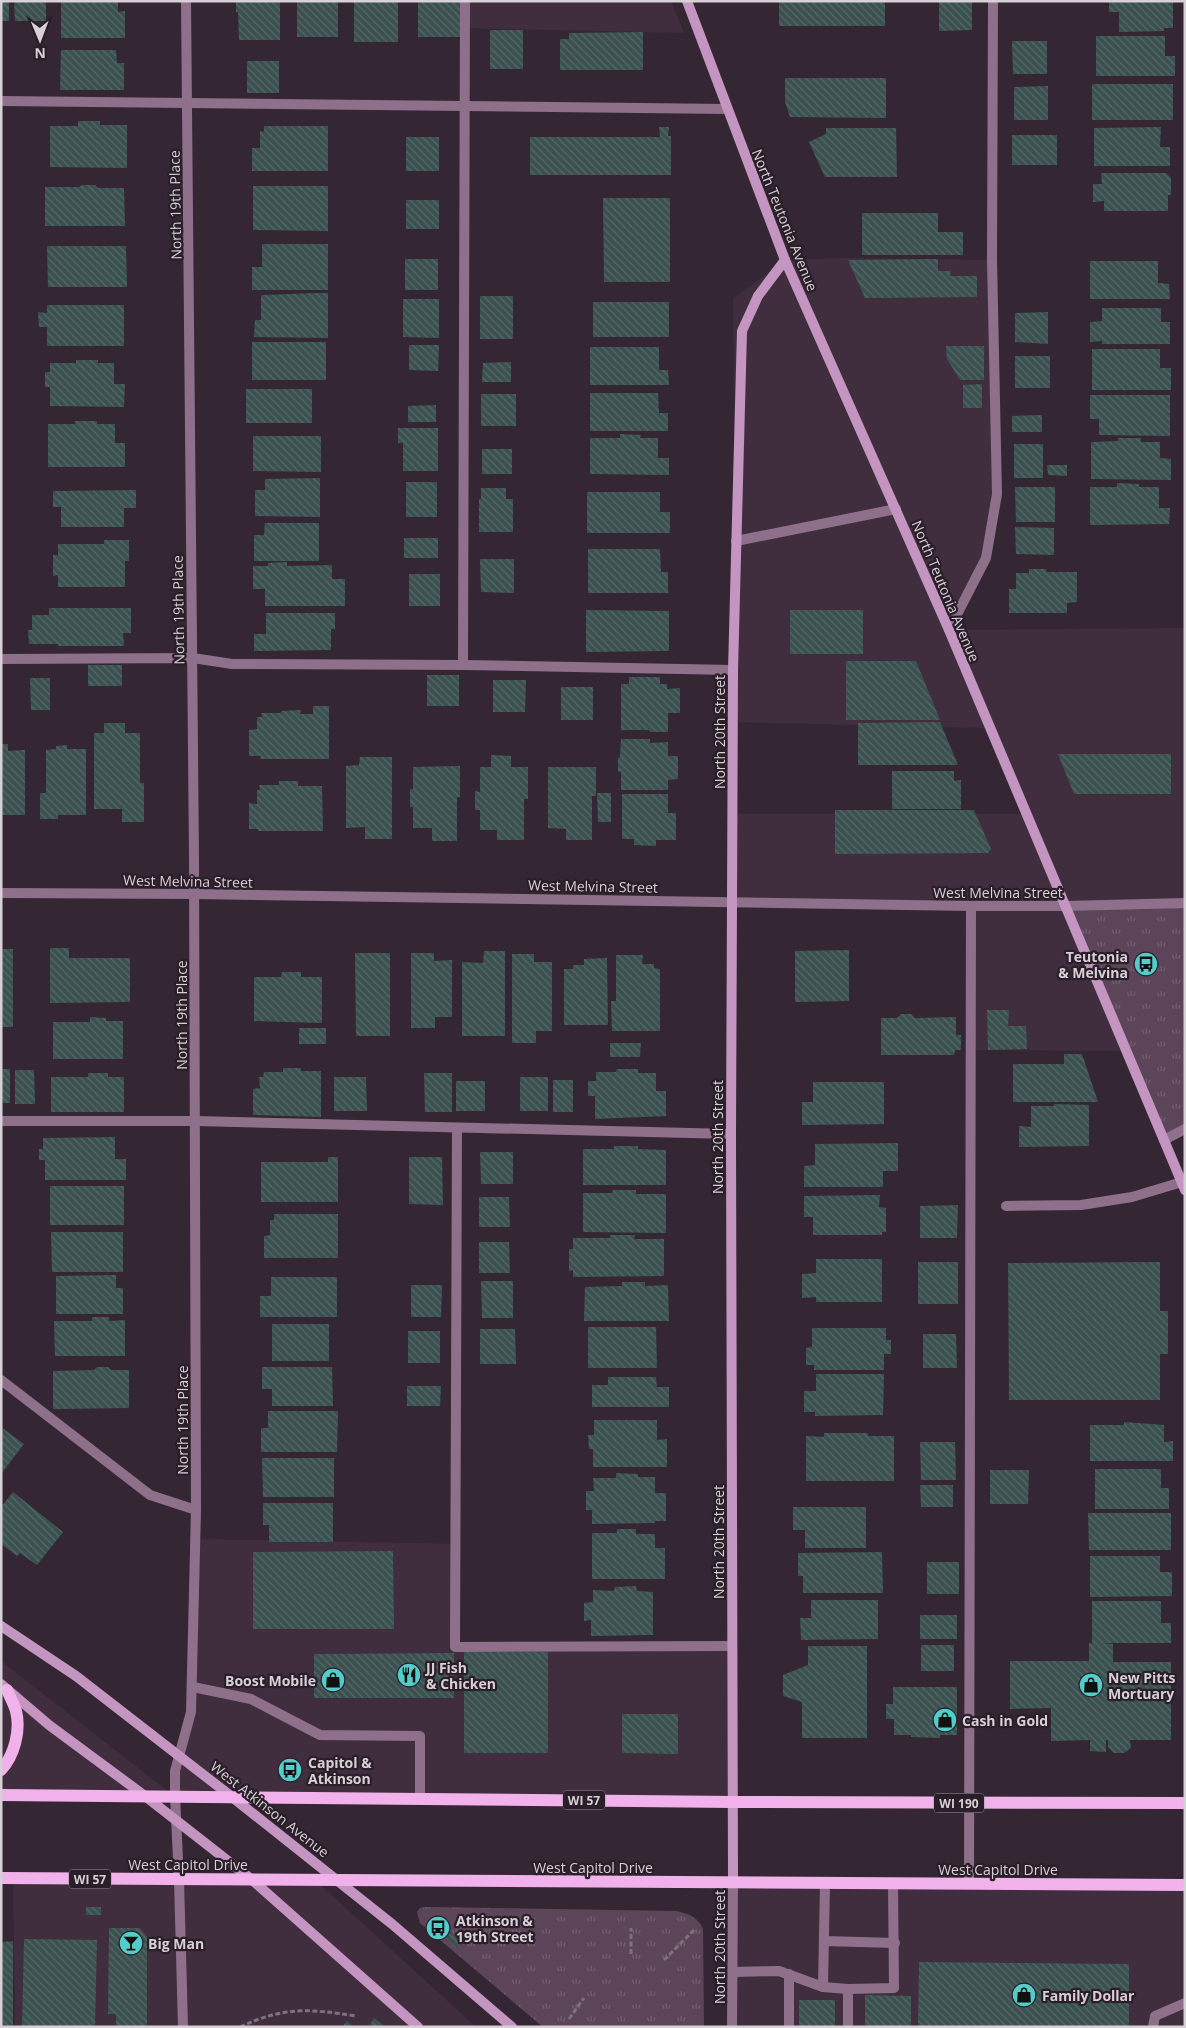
<svg xmlns="http://www.w3.org/2000/svg" width="1186" height="2028" font-family="'Open Sans',sans-serif">
  <style>
    .built { fill: #402e3e }
    .grass { fill: url(#grass-tufts) }
    .building { fill: url(#building-back-hatch) }
    .lines { fill: none; stroke-linecap: round; stroke-linejoin: round }
    .path { stroke: #7d727c; stroke-width: 3; stroke-dasharray: 5 2.5; stroke-linecap: butt }
    .lane { stroke: #8e708b; stroke-width: 10 }
    .street { stroke: #8e708b; stroke-width: 10 }
    .secondary { stroke: #c595c1; stroke-width: 10 }
    .primary { stroke: #f1b2eb; stroke-width: 12 }
    .labels { text-anchor: middle; dominant-baseline: central; stroke-width: 4.5; stroke-linejoin: round; paint-order: stroke }
    .shield { fill: #2a1e29; stroke: #a49ba3; stroke-width: 1 }
    .shield-label { font-size: 12px; font-weight: bold; fill: #d8d0d7 }
    .street-label { font-size: 14px; fill: #d8d0d7; stroke: #2a1e29 }
    .poi-label { font-size: 14px; font-weight: bold; fill: #d8d0d7; stroke: #2a1e29; text-anchor: start }
  </style>
  <defs>
    <pattern id="grass-tufts" width="24" height="20" patternUnits="userSpaceOnUse" patternTransform="scale(1.25)"><rect width="24" height="20" fill="#5c4559"/><path d="M3 7l-1-3M5 7V3M7 7l1-3M15 17l-1-3M17 17v-4M19 17l1-3" fill="none" stroke="#735f70"/></pattern>
    <pattern id="building-back-hatch" width="6" height="6" patternUnits="userSpaceOnUse" patternTransform="scale(1.25)"><rect width="6" height="6" fill="#3a5150"/><path d="M-1 5l2 2M0 0l6 6M5-1l2 2" fill="none" stroke="#566968"/></pattern>
  </defs>
  <rect width="100%" height="100%" fill="#342733"/>
  <g class="built">
    <path d="M465 1H671L684 33 465 28Z"/>
    <path d="M848 258 992 260 997 494 986 558 949 630 1185 628V903L1126 1051 971 1050V906L732 902V814H1025L988 728 733 722 736 541 733 299 785 260Z"/>
    <path d="M196 1539 456 1544V1647L732 1646 733 1802 1 1795V1661L174 1796 191 1712Z"/>
    <path d="M13 1878 314 1879 476 2027H15Z"/>
    <path d="M733 1883 1185 1885V2027H732Z"/>
  </g>
  <g class="grass">
    <path d="M1185 903V1129L1164 1140 1065 906Z"/>
    <path d="M426 1907 676 1911C689 1914 697 1916 703 1929L704 2027H543L420 1923 417 1912 420 1908Z"/>
  </g>
  <g class="building">
    <rect x="1" y="1" width="8" height="20"/>
    <path d="M14 1H46V21H15Z"/>
    <path d="M61 1H118V12L125 11V38H61Z"/>
    <path d="M236 1H280V40H239L238 12H236Z"/>
    <rect x="297" y="1" width="41" height="36"/>
    <rect x="354" y="1" width="44" height="41"/>
    <rect x="418" y="1" width="42" height="36"/>
    <rect x="779" y="1" width="106" height="25"/>
    <path d="M939 1H972V30L939 31Z"/>
    <path d="M1109 1H1173V28H1164V31L1119 32V12H1109Z"/>
    <rect x="490" y="30" width="33" height="39"/>
    <path d="M643 32V70H560V39H569V33Z"/>
    <path d="M1096 36H1165V56H1175V76H1096Z"/>
    <path d="M1012 41H1047V74H1013Z"/>
    <path d="M61 50H116L117 63H124V90H60Z"/>
    <rect x="247" y="61" width="32" height="32"/>
    <path d="M785 78H886V118L790 117 785 102Z"/>
    <rect x="1092" y="84" width="81" height="36"/>
    <path d="M1048 86V120H1014V87Z"/>
    <path d="M78 121H100V125H127V168L50 167V126H78Z"/>
    <path d="M264 126H328V171H252V148H260V131L264 132Z"/>
    <path d="M659 127H669L668 136H671V175H530V137H660Z"/>
    <path d="M1161 127 1160 147H1170V166H1094V128Z"/>
    <path d="M826 128H896L897 177H825L809 142 826 134Z"/>
    <rect x="1012" y="135" width="45" height="30"/>
    <rect x="406" y="137" width="33" height="34"/>
    <path d="M1101 173H1166L1171 178V195H1168V211H1104V201L1093 202V184H1102Z"/>
    <path d="M82 185H95L98 188H124L125 226H45V187H79Z"/>
    <path d="M253 186H328V231L253 230Z"/>
    <path d="M603 198H670V282H604Z"/>
    <rect x="406" y="200" width="33" height="29"/>
    <path d="M862 213H938V232H963V255H862Z"/>
    <path d="M262 244H328V290H252V267H262Z"/>
    <path d="M47 246H126L127 287H48Z"/>
    <rect x="405" y="259" width="33" height="31"/>
    <path d="M938 259V271H951L950 276H977V297L865 298 848 260Z"/>
    <path d="M1090 261H1158V283L1169 284 1170 299H1090Z"/>
    <path d="M318 293H328V338L254 337 255 320H261V295Z"/>
    <rect x="480" y="296" width="33" height="43"/>
    <path d="M403 299H439V338L403 337Z"/>
    <rect x="593" y="302" width="76" height="35"/>
    <path d="M47 305H124V346H47V327H39L38 312 47 313Z"/>
    <path d="M1102 308H1161V322H1170V344H1102V341L1090 342V322L1102 321Z"/>
    <path d="M1048 312V344L1015 342V313Z"/>
    <rect x="252" y="342" width="74" height="38"/>
    <path d="M409 345H439L438 371 409 370Z"/>
    <path d="M946 346H984V380H960L947 359Z"/>
    <path d="M590 347H659V370H668L669 385H590Z"/>
    <path d="M1092 349H1160V368H1171V390H1092Z"/>
    <rect x="1015" y="356" width="35" height="32"/>
    <path d="M76 360H98V363H114V384H125L124 407 50 406V387H45V372H50V363H76Z"/>
    <path d="M511 362V382H482L483 363Z"/>
    <path d="M982 384V408H963V385Z"/>
    <rect x="246" y="389" width="66" height="34"/>
    <path d="M590 393H658L659 413H668V431H590Z"/>
    <rect x="481" y="394" width="35" height="32"/>
    <path d="M1090 395H1170V436L1099 435V419H1090Z"/>
    <path d="M436 405V422H408V406Z"/>
    <path d="M1042 415V432H1012V416Z"/>
    <path d="M75 421H97V424H115V443H125V467H48V424H75Z"/>
    <path d="M398 428H438V471H403V443H398Z"/>
    <path d="M620 434 641 435 640 438H658V458H669V475L590 474V438H620Z"/>
    <path d="M253 436H321V472L253 471Z"/>
    <path d="M1118 438H1141V442H1160V458L1171 459V480L1091 479V442L1118 441Z"/>
    <rect x="1014" y="444" width="29" height="34"/>
    <rect x="482" y="449" width="30" height="25"/>
    <path d="M1047 465H1067V476L1048 475Z"/>
    <path d="M320 478V517L255 516V490H265V479Z"/>
    <rect x="406" y="482" width="31" height="35"/>
    <path d="M1117 483 1139 484V487H1159V508H1170L1169 524 1090 525V487H1117Z"/>
    <path d="M1015 487H1055V522H1016Z"/>
    <path d="M481 488H506V499H513V532H479V499H481Z"/>
    <path d="M136 490V508H124V527H61V507H53V491Z"/>
    <path d="M587 492H660V512H670V533H587Z"/>
    <path d="M265 523H319V561H254V535H264Z"/>
    <path d="M1015 527 1054 528V555L1016 554Z"/>
    <rect x="404" y="538" width="34" height="20"/>
    <path d="M104 540H129V561H125V587H58V575L53 576V555H58V544H104Z"/>
    <path d="M588 549H660L661 572H668V593H588Z"/>
    <path d="M480 559H514V593L481 592Z"/>
    <path d="M287 562V566L332 565V579H345V606H265V589H253V566H268V563Z"/>
    <path d="M1029 569H1046V572H1077V602L1067 603V613H1009V589H1016V573H1029Z"/>
    <rect x="409" y="574" width="31" height="32"/>
    <path d="M49 608H131V633H123L124 646H58V644H29L28 630H32V615H49Z"/>
    <path d="M586 610 669 611V651L586 652Z"/>
    <rect x="790" y="610" width="73" height="44"/>
    <path d="M266 613H335V629H331V650L254 651V634H266Z"/>
    <path d="M846 661H916L940 720H846Z"/>
    <rect x="88" y="665" width="34" height="21"/>
    <rect x="427" y="675" width="32" height="31"/>
    <path d="M629 677H660V684H667V689L680 688V713H668V732H650L649 730H621V684H629Z"/>
    <path d="M30 678H50V710H31Z"/>
    <path d="M493 680H526L525 712H493Z"/>
    <rect x="561" y="687" width="32" height="33"/>
    <path d="M313 706H329V759H260L261 756H249V730L257 729V717H262L261 713H281V711L301 710 300 714H313Z"/>
    <path d="M940 722 958 765H858V723Z"/>
    <path d="M104 723H125V733H140V783H144V822H122V809H94V733H104Z"/>
    <path d="M621 739H650V743L668 742V756H678V779L668 780V790H621V772L618 771V758L620 757Z"/>
    <path d="M1 744H8V751L25 750V815H1Z"/>
    <path d="M67 745V749H86V815H58V819H40V793H46V750L56 749V746Z"/>
    <path d="M1058 754H1171V794H1074Z"/>
    <path d="M491 755 511 756V767H528V799H524V840H497V830H480V810H475V791L480 792V767H491Z"/>
    <path d="M360 757H392V839H365V827L346 828V766L359 765Z"/>
    <path d="M460 766V797H457V841H432V828H413V807H410V789H413V767Z"/>
    <path d="M548 767H596V796H592V840H566V829L548 828Z"/>
    <path d="M892 771H954V781L961 780V809H892Z"/>
    <path d="M279 781H298V786H322L323 831H258V829H249V803L257 804V790H260L259 785H279Z"/>
    <path d="M597 793H611V822H598Z"/>
    <path d="M622 794H668V813H676V840H656V846L634 845V839H622Z"/>
    <path d="M835 810H974L991 849 988 853 835 854Z"/>
    <path d="M50 948H69V958H130V1002L50 1003Z"/>
    <rect x="1" y="949" width="12" height="78"/>
    <path d="M849 950V1001L795 1002V951Z"/>
    <path d="M484 951H505V1036H462V962L483 963Z"/>
    <path d="M355 953H390V1036H356Z"/>
    <path d="M411 953H434V961L452 960V1017H435V1028H411Z"/>
    <path d="M512 954H534V962H552V1031H536V1043H512Z"/>
    <path d="M616 955H643L642 964H654V968L660 969V1031H612L611 1001H616Z"/>
    <path d="M607 958 608 1025H564V969H573V965H584V959Z"/>
    <path d="M282 972H301V977H322V1023L254 1021V977H281Z"/>
    <path d="M987 1010H1009L1008 1026H1026L1027 1049 988 1050Z"/>
    <path d="M901 1014H911L915 1018 956 1017V1035H961V1050H955L954 1055H881V1018H897Z"/>
    <path d="M90 1017 106 1018V1021H123V1059H53V1022H90Z"/>
    <rect x="299" y="1028" width="27" height="16"/>
    <path d="M610 1043H641L640 1057H610Z"/>
    <path d="M1064 1054H1082L1098 1102H1013V1064H1064Z"/>
    <path d="M283 1068H301V1071H321V1117L253 1115V1089L260 1088 259 1077H263L264 1072H283Z"/>
    <rect x="1" y="1069" width="9" height="34"/>
    <path d="M617 1069H638V1073H656V1091H666V1116L595 1119V1096H588V1081H596V1072H616Z"/>
    <path d="M15 1070H34L35 1104H15Z"/>
    <path d="M88 1073H108V1077H124V1112H51V1077H88Z"/>
    <path d="M424 1073H452V1112H425Z"/>
    <path d="M334 1077H366L367 1111H334Z"/>
    <rect x="520" y="1077" width="28" height="34"/>
    <rect x="553" y="1080" width="20" height="32"/>
    <rect x="456" y="1081" width="29" height="30"/>
    <path d="M813 1082H884V1124L802 1125V1102H813Z"/>
    <path d="M1054 1104 1089 1105V1146L1019 1147V1126L1031 1127V1106H1054Z"/>
    <path d="M115 1137V1159H126V1180H45V1160H39V1149H43V1138Z"/>
    <path d="M898 1143V1171H883V1187H804V1166L815 1165V1144Z"/>
    <path d="M614 1146H638V1149L666 1150V1185H583V1149H614Z"/>
    <path d="M480 1152H513V1184H481Z"/>
    <path d="M328 1157H338V1202H261V1162H328Z"/>
    <path d="M409 1157H442L443 1205 409 1204Z"/>
    <rect x="50" y="1186" width="74" height="39"/>
    <path d="M613 1190H636V1194H666V1233L583 1232V1193H612Z"/>
    <path d="M880 1195 879 1207 886 1208V1232H882V1235H813V1217H804V1196Z"/>
    <path d="M479 1197H509L510 1227H479Z"/>
    <path d="M958 1205 957 1238H920V1206Z"/>
    <path d="M274 1214H338V1258H264V1236L270 1235V1220H274Z"/>
    <path d="M51 1232H123V1272H52Z"/>
    <path d="M610 1235H635L634 1239H664V1276L573 1277V1270L569 1271V1249H573V1238H610Z"/>
    <path d="M479 1242H509L510 1273H479Z"/>
    <path d="M816 1259H882V1302H816V1297L802 1298V1274L816 1273Z"/>
    <rect x="918" y="1262" width="40" height="42"/>
    <path d="M1160 1262V1311H1168V1354H1160V1400H1009L1008 1263Z"/>
    <path d="M116 1275V1288H123V1314H56V1276Z"/>
    <path d="M271 1277H337V1317H260V1296H271Z"/>
    <path d="M481 1281H513V1318H482Z"/>
    <path d="M622 1282H645V1286L668 1285 669 1321H584L585 1287 622 1286Z"/>
    <path d="M411 1285H442L441 1317H411Z"/>
    <path d="M92 1317H109V1321L125 1320V1356H55L54 1321H92Z"/>
    <rect x="272" y="1324" width="57" height="37"/>
    <path d="M588 1327H656L657 1368H588Z"/>
    <path d="M812 1328H886V1340H891V1354H884V1370H814V1365H806V1348L812 1347Z"/>
    <path d="M480 1329H515L516 1364H480Z"/>
    <rect x="408" y="1331" width="32" height="32"/>
    <path d="M923 1334H956L957 1368H923Z"/>
    <path d="M97 1367H108L111 1370H129V1408L53 1409V1371L94 1370Z"/>
    <path d="M262 1367H332L333 1406H272V1389H262Z"/>
    <path d="M816 1374H884L883 1415 815 1416V1412H804V1391H816Z"/>
    <path d="M608 1377H656L657 1387H669V1407H592V1385H608Z"/>
    <path d="M407 1386H441L440 1406H407Z"/>
    <path d="M268 1411H338L337 1452H261V1428H268Z"/>
    <path d="M594 1420H657V1440L667 1439V1467H593V1449H589L588 1435H594Z"/>
    <path d="M1124 1422 1164 1425V1442L1173 1441V1461H1090V1425H1124Z"/>
    <path d="M1 1427 24 1444 1 1474Z"/>
    <path d="M824 1433H868V1436H894V1481H806V1436L824 1437Z"/>
    <path d="M920 1442H955L956 1480H921Z"/>
    <path d="M262 1458H334V1497H263Z"/>
    <path d="M1095 1469H1161V1488H1169V1509H1095Z"/>
    <path d="M990 1470H1029L1028 1504H990Z"/>
    <path d="M616 1473 638 1474V1477H655V1493H666V1521H655V1523L592 1524V1510H586V1491H594L593 1478H616Z"/>
    <path d="M920 1485H953V1507H921Z"/>
    <path d="M13 1492 63 1532 37 1565 20 1553 17 1556 1 1544V1507Z"/>
    <path d="M263 1503H333V1542H269V1525H263Z"/>
    <path d="M793 1507H866V1548H805V1530H793Z"/>
    <path d="M1088 1513H1171V1550H1089Z"/>
    <path d="M617 1529H636V1534H655V1548H665V1579H592V1533H617Z"/>
    <path d="M393 1551 394 1629H253V1552Z"/>
    <path d="M882 1552 883 1593H803V1576H798V1553Z"/>
    <path d="M1090 1556H1160V1572H1172V1596L1090 1597Z"/>
    <rect x="927" y="1562" width="32" height="32"/>
    <path d="M636 1586 637 1591 653 1592V1635L591 1636V1620L584 1621V1603L593 1602V1590L614 1591 615 1587Z"/>
    <path d="M811 1600H878V1639L801 1640 800 1618H811Z"/>
    <path d="M1092 1601H1161V1623H1171V1643H1102L1113 1644V1662H1171V1740H1130L1131 1748 1124 1753H1114L1108 1747V1740H1106V1752L1090 1751V1740L1051 1741V1708L1010 1709V1661H1089V1643H1092Z"/>
    <rect x="920" y="1615" width="37" height="24"/>
    <rect x="921" y="1645" width="33" height="26"/>
    <path d="M808 1646H867V1738H802V1702L783 1696V1675L808 1665Z"/>
    <rect x="464" y="1652" width="84" height="101"/>
    <path d="M454 1653V1698H314V1654Z"/>
    <path d="M893 1687H957V1735H940V1738L911 1737V1735H894V1719H886V1704H893Z"/>
    <path d="M622 1714H678V1754L622 1753Z"/>
    <rect x="86" y="1907" width="15" height="8"/>
    <path d="M109 1928H140L147 1937V2027H116V2014H108Z"/>
    <path d="M450 1931 461 1942 456 1948 445 1937Z"/>
    <path d="M24 1939 97 1940 95 2027H22Z"/>
    <path d="M13 1941V2027H1V1942Z"/>
    <path d="M919 1962 1129 1964V2027H918Z"/>
    <path d="M865 1995 911 1996V2027H865Z"/>
    <rect x="799" y="2000" width="36" height="27"/>
    <path d="M374 2018 385 2027H372L370 2025Z"/>
    <path d="M347 2021 353 2027H342Z"/>
  </g>
  <g class="lines">
    <g class="path">
      <path d="M631 1954V1928"/>
      <path d="M664 1960 695 1929"/>
      <path d="M569 2019 584 1998"/>
      <path d="M240 2027C285 2006 309 2009 357 2016"/>
    </g>
    <g class="lane">
      <path d="M1 101 727 109"/>
      <path d="M736 541 896 509"/>
      <path d="M949 630 986 558 997 494 992 260 993 1"/>
      <path d="M1 659 193 658 232 664 463 665 733 670"/>
      <path d="M463 665 465 1"/>
      <path d="M1 1121H195L731 1134"/>
      <path d="M457 1128 455 1647 732 1646"/>
      <path d="M1006 1206 1081 1205 1132 1197 1182 1182"/>
      <path d="M1 1380 150 1495 196 1510"/>
      <path d="M193 1687 251 1699 320 1735 420 1736V1798"/>
      <path d="M969 1884 971 906"/>
      <path d="M824 1941 895 1943"/>
      <path d="M733 1972 779 1971 823 1987 825 1883"/>
      <path d="M789 1974V2027"/>
      <path d="M823 1987 848 1989V2027"/>
      <path d="M848 1989 894 1988 893 1884"/>
      <path d="M1153 2027 1155 2016 1185 2003"/>
    </g>
    <g class="street">
      <path d="M1 893 195 894 971 906H1065L1185 903"/>
      <path d="M1164 1140 1185 1129"/>
      <path d="M183 2027 179 1880 175 1796V1771L191 1712 196 1510 194 858 186 1"/>
      <path d="M732 2027 733 1883"/>
    </g>
    <g class="secondary">
      <path d="M687 1 785 260 949 630 1185 1190"/>
      <path d="M1 1626 76 1676 232 1797 392 1924 512 2027"/>
      <path d="M1 1684 49 1725 145 1796 251 1879 418 2027"/>
      <path d="M733 1883 731 1134 733 670 742 331 758 296 785 260"/>
    </g>
    <g class="primary">
      <path d="M1 1770C14 1756 21 1731 16 1711 14 1704 10 1697 7 1690"/>
      <path d="M1 1795 733 1802 1185 1803"/>
      <path d="M1 1878 1185 1885"/>
    </g>
  </g>
  <defs>
    <g id="bus-disc" transform="scale(1.25)"><circle r="9.5" fill="#53cdca" stroke="#2a1e29"/><path d="M-5-6H5V4H4V6H2V4H-2V6H-4V4H-5ZM-3.5-4V0h7V-4ZM-3.5 1.2v1.5H-2V1.2ZM2 1.2v1.5H3.5V1.2Z" fill="#111"/></g>
    <g id="restaurant-disc" transform="scale(1.25)"><circle r="9.5" fill="#53cdca" stroke="#2a1e29"/><path d="M-5-6h1v4h1v-4h1v4h1v-4h1v5L-1.5 .5V6h-2V.5L-5-1ZM5-6V6H3V1.5H1.5Q1.5-4 5-6Z" fill="#111"/></g>
    <g id="shop-disc" transform="scale(1.25)"><circle r="9.5" fill="#53cdca" stroke="#2a1e29"/><path d="M-5-2.5h2.3a2.7 3.5 0 0 1 5.4 0H5L5.5 6h-11ZM-1.5-2.5h3a1.5 2.3 0 0 0-3 0Z" fill="#111"/></g>
    <g id="bar-disc" transform="scale(1.25)"><circle r="9.5" fill="#53cdca" stroke="#2a1e29"/><path d="M-6-5H6L.8 .8V4.5H3.5V6h-7V4.5H-.8V.8Z" fill="#111"/></g>
  </defs>
  <g fill-rule="evenodd">
    <use href="#bus-disc" x="1146" y="964"/>
    <use href="#restaurant-disc" x="409" y="1675"/>
    <use href="#shop-disc" x="333" y="1680"/>
    <use href="#shop-disc" x="1091" y="1685"/>
    <use href="#shop-disc" x="945" y="1720"/>
    <use href="#bus-disc" x="290" y="1770"/>
    <use href="#bus-disc" x="438" y="1928"/>
    <use href="#bar-disc" x="131" y="1943"/>
    <use href="#shop-disc" x="1024" y="1995"/>
  </g>
  <g class="labels">
    <g class="shield">
      <rect x="563" y="1790.5" width="42" height="19" rx="4"/>
      <rect x="934" y="1793.5" width="50" height="19" rx="4"/>
      <rect x="69" y="1869.5" width="42" height="19" rx="4"/>
    </g>
    <g class="shield-label">
      <text x="584" y="1800">WI 57</text>
      <text x="959" y="1803">WI 190</text>
      <text x="90" y="1879">WI 57</text>
    </g>
    <g class="street-label">
      <text transform="translate(175 205) rotate(-91)">North 19th Place</text>
      <text transform="translate(785 220) rotate(68)">North Teutonia Avenue</text>
      <text transform="translate(946 591) rotate(67)">North Teutonia Avenue</text>
      <text transform="translate(178 610) rotate(-91)">North 19th Place</text>
      <text transform="translate(719 732) rotate(-90)">North 20th Street</text>
      <text transform="translate(188 881) rotate(1)">West Melvina Street</text>
      <text transform="translate(593 886) rotate(1)">West Melvina Street</text>
      <text x="998" y="892">West Melvina Street</text>
      <text transform="translate(181 1015) rotate(-90)">North 19th Place</text>
      <text transform="translate(717 1137) rotate(-90)">North 20th Street</text>
      <text transform="translate(182 1420) rotate(-90)">North 19th Place</text>
      <text transform="translate(718 1542) rotate(-90)">North 20th Street</text>
      <text transform="translate(270 1809) rotate(38)">West Atkinson Avenue</text>
      <text x="188" y="1864">West Capitol Drive</text>
      <text x="593" y="1867">West Capitol Drive</text>
      <text x="998" y="1869">West Capitol Drive</text>
      <text transform="translate(719 1947) rotate(-90)">North 20th Street</text>
    </g>
    <g class="poi-label">
      <text x="1128" y="956" text-anchor="end">Teutonia<tspan x="1128" dy="16">&amp; Melvina</tspan></text>
      <text x="426" y="1667">JJ Fish<tspan x="426" dy="16">&amp; Chicken</tspan></text>
      <text x="1108" y="1677">New Pitts<tspan x="1108" dy="16">Mortuary</tspan></text>
      <text x="316" y="1680" text-anchor="end">Boost Mobile</text>
      <text x="962" y="1720">Cash in Gold</text>
      <text x="308" y="1762">Capitol &amp;<tspan x="308" dy="16">Atkinson</tspan></text>
      <text x="456" y="1920">Atkinson &amp;<tspan x="456" dy="16">19th Street</tspan></text>
      <text x="148" y="1943">Big Man</text>
      <text x="1042" y="1995">Family Dollar</text>
    </g>
  </g>
  <rect width="1186" height="2028" fill="none" stroke="#d8d0d7" stroke-width="5"/>
  <g transform="translate(40 40) rotate(179)" stroke="#2a1e29" stroke-width="4" paint-order="stroke">
  <path d="M0-4L9 19L0 12L-9 19Z" fill="#d8d0d7"/>
  <text y="-8" font-size="14" font-weight="bold" text-anchor="middle" fill="#d8d0d7">N</text>
  </g>
</svg>
